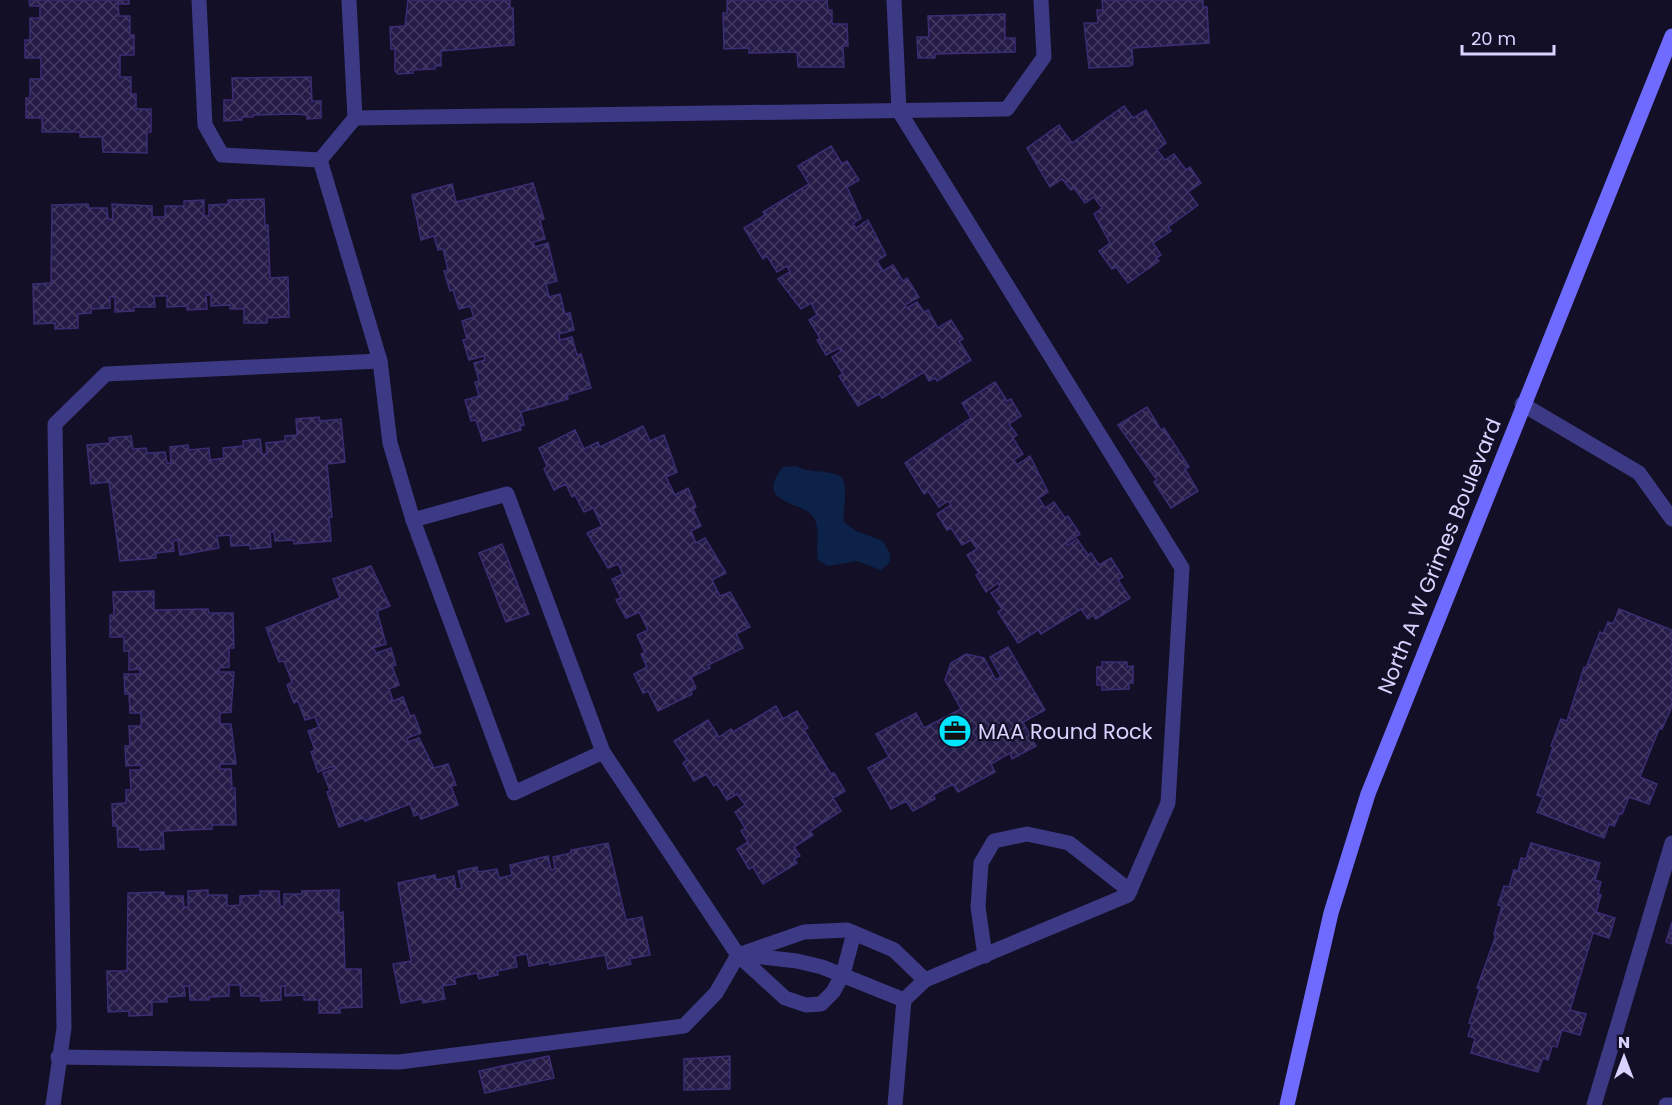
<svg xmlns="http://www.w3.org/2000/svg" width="1672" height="1105" font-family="Poppins,sans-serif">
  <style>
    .water { fill: #0c2248 }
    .building { fill: url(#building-cross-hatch); stroke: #3b2d73; stroke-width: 1.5 }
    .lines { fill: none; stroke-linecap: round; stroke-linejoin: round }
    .lane { stroke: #3d3a85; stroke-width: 15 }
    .secondary { stroke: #6f6bff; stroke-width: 15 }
    .labels { text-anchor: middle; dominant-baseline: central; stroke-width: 4.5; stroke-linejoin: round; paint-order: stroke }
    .street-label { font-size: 21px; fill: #d9d4ff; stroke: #130f26 }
    .poi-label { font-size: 21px; fill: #d9d4ff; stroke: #130f26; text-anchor: start }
  </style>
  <defs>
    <pattern id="building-cross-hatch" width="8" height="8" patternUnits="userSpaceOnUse" patternTransform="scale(1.5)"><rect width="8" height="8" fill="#241b47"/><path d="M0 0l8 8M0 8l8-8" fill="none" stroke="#433b63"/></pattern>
  </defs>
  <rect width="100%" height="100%" fill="#130f26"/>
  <path class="water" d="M796 466C811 474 828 469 842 477 849 492 842 506 844 522L856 531 883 541 890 554V562L881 570 857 561 828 566 818 560C815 547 821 531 814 518 805 501 752 505 783 467Z"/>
  <g class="building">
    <path d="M29 0H129V4H118L119 16H130V35H134V55H120V77H131V94H136V109H151V132H147V153L103 152 102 137H80V132H42V118H26V98H30V79H41V58H25V40H30V18H40V6H30Z"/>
    <path d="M408 0H510V8H513L514 45 441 51V66H435V69L413 70V73L398 74 395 71V49H391L390 27 405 26Z"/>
    <path d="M727 0H827L828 10H832V24H847L848 46H843L844 67H798L797 52 749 53V48L724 49 723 13H727Z"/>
    <path d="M1102 0H1203V7H1207L1209 43 1132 48 1133 64 1130 66 1089 68 1084 23H1098L1097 10H1103Z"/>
    <path d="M1005 14V38H1015V52L935 54V58H918L917 37H929L928 16Z"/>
    <path d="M311 77 312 101H321V118L307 119V115L295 114 253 115V117H242V120L224 121V100H233L232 78Z"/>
    <path d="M1124 106 1133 118 1146 110 1166 143 1157 150 1165 160 1174 154 1186 170 1190 167 1201 183 1188 192 1198 205 1168 227 1171 231 1153 243 1161 255 1156 258 1159 261 1128 283 1116 267 1112 269 1099 251 1110 243 1094 214 1102 208 1094 197 1085 203 1074 188 1071 190 1062 179 1050 187 1027 148 1059 125 1072 143Z"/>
    <path d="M831 146 842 164 847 161 859 180 847 187 861 218 853 224 856 228 868 220 886 255 877 261 883 271 893 265 903 281 907 278 919 297 905 305 907 308 917 302 924 312 928 310 938 328 951 320 963 339 959 341 971 360 937 381 935 378 929 381 924 372 882 398 879 394 858 406 839 376 843 374 832 357 841 351 839 348 826 355 817 340 820 338 809 320 817 315 811 303 801 309 778 279 790 272 787 266 777 272 767 256 763 259 744 228 765 215 763 212 809 184 798 166Z"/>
    <path d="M533 183 544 219 540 220 545 239 533 242 535 247 548 243 557 281 546 284 549 297 560 294 565 314 570 313 574 330 559 334 560 340 572 337 577 355 581 354 591 388 567 395 568 399 521 412 524 425 520 426 521 430 483 441 476 420 471 421 465 400 479 396 475 382 479 381 474 363 485 360 484 356 469 360 463 340 467 339 462 321 474 317 470 306 459 309 453 290 450 291 444 271 448 270 443 249 438 250 434 236 421 240 412 195 452 184 456 202Z"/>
    <path d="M264 199 265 225H268L270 278 288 277 289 317 267 318V323H244V309H230V305L211 306V295H206L207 309 187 310V306L167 307V296H154L155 307H134V311L115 312V297H110V308L91 309V313L78 314V328L55 329V323L34 324 33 284 51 283 52 205 88 204 89 208H107L108 219H113L112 204 152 206V217H165V206H184V201L204 200V216H209V205L228 204V200Z"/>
    <path d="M995 382 1007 401 1011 399 1021 416 1009 424 1017 435 1013 438 1023 454 1014 460 1017 465 1030 456 1048 492 1039 498 1045 508 1054 502 1065 518 1068 516 1080 534 1066 543 1068 545 1077 539 1088 555 1091 553 1099 565 1111 558 1123 577 1118 580 1130 598 1096 619 1093 615 1088 619 1081 609 1041 634 1038 630 1018 643 998 612 1002 609 991 593 1000 587 998 583 986 592 976 575 979 573 967 555 977 549 971 540 962 545 951 528 947 530 937 514 951 505 948 501 939 507 928 491 924 494 905 463 971 418 962 403Z"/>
    <path d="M1147 407 1161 430 1164 428 1189 467 1185 469 1198 491 1171 508 1154 482 1157 480 1118 425Z"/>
    <path d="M319 417 320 421 341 419 345 462 327 464 332 517H329L331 541 294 544V540L275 541 274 532H270L271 547 250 549V545L231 546 230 535 217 536 219 548 180 555 178 540 173 541 174 551 156 553V558L120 561 109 482 91 484 87 445 110 443 109 438 131 436 133 449 146 448 147 453 165 452 167 463H171L170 447 188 445 189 450 209 448 210 460 224 458 223 448 243 446V441L260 439 262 454H267L266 443 285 441V436L297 435 296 419Z"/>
    <path d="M643 426 650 441 664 435 677 472 666 477 675 495 688 488 696 507 693 509 701 526 691 531 696 543 705 538 726 573 712 580 720 596 730 592 750 627 736 634 743 648 708 665 710 668 691 677 696 688 691 691 692 694 658 711 648 691 643 693 634 674 647 667 641 654 645 652 637 635 648 630 639 612 626 618 616 600 621 598 612 579 623 574 618 564 608 568 587 533 602 526 593 508 584 512 575 495 572 497 566 484 554 490 544 469 547 466 539 448 575 430 584 449 598 442 600 447Z"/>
    <path d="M502 544 529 614 506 622 479 553Z"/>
    <path d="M371 566 390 606 377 611 386 644 373 648 376 653 391 648 396 665 392 666 399 685 389 689 393 701 403 697 410 716 414 715 421 733 407 738 408 742 419 738 434 768 448 764 456 785 451 786 458 805 421 819 419 814 414 816 410 804 365 821 363 818 339 827 327 792 330 791 323 773 334 769 333 766 318 772 311 752 315 750 308 731 319 727 315 717 305 720 298 701 294 703 287 685 292 682 284 661 279 662 266 628 340 598 333 579Z"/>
    <path d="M154 591V610L208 609 209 613H233L234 648H229V667L219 668V672H234L231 712 220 713V724H231L236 764H220V769H231L232 788H235L236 825H212V829L163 831 164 849 140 850V847H118L117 826H113L112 804 126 803V790H131L130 770H141V765L126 766 125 746H130L129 726H141V713H130L129 694H125L124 674H140V669L129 670V651H124V637H110V615H114L113 592Z"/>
    <path d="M1619 609 1672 630V706L1662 729H1659L1640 777 1657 784 1649 804 1629 797 1622 814 1620 813 1614 826 1609 824 1604 838 1537 812 1543 797 1537 795 1553 747 1551 746 1561 719 1567 721 1584 667 1586 668 1600 632 1603 634 1608 622 1613 624Z"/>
    <path d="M1008 647 1045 710 1023 722 1036 746 1012 759 1010 753 991 764 995 772 958 792 953 784 933 795 935 799 913 811 906 801 891 809 868 768 889 757 876 734 916 713 924 728 961 709 945 680 951 663 966 654 984 658 996 680 1001 677 990 657Z"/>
    <path d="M1102 662H1127V667L1133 666V683H1129V689L1102 690V685H1097V667H1102Z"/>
    <path d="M776 706 783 719 797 711 808 728 804 730 831 774 834 773 845 791 833 798 841 811 810 831 813 835 794 847 800 856 794 859 797 863 763 884 753 867 749 869 737 849 748 842 741 831 745 828 735 812 745 805 737 794 727 800 717 784 714 786 706 774 694 781 683 763 687 760 674 741 708 720 719 737 731 729 733 732Z"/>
    <path d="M608 843 626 920 642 917 650 955 629 959 631 964 608 969 605 955 550 965 549 962 529 966 527 954 515 956 517 967 497 971 498 975 479 979 477 973 454 978 456 984 442 986 445 999 423 1003 422 999 401 1003 393 964 411 961 398 883 435 875 436 880 454 876 456 889 462 888 458 871 477 867 478 872 497 869 499 878 512 875 510 865 548 856 551 870 555 869 553 857 571 853V850Z"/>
    <path d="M1531 843 1600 863 1595 880 1601 882 1598 894 1601 895 1596 912 1615 918 1609 938 1593 933 1570 1010 1586 1014 1580 1035 1562 1030 1557 1047 1552 1046 1548 1060 1543 1058 1538 1072 1471 1053 1475 1038 1468 1036 1472 1024 1469 1023 1480 988H1477L1496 935 1494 934 1502 906 1498 905 1504 886 1509 887 1514 870 1518 871 1521 858 1526 859Z"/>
    <path d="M208 890V895H227V906L240 905V896L260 895V891H279L280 906H284V894H302V891L339 890V913L343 912 345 969H361L362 1007 340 1008V1013H319V1000H304V995L285 996V986H281V1000L261 1001V996H241L240 985H229V996L209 997V1000H190L189 986H184L185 996 167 997V1002H152V1015L129 1016V1011L108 1012 107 971H127L128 893 164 892V896H183L184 907H188V891Z"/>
    <path d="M1672 922V944L1666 942Z"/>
    <path d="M549 1056 554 1078 485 1093 479 1071Z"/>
    <path d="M730 1056V1089L684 1090V1059Z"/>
  </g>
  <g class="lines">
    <g class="lane">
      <path d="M199 0 205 125 222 155 320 160"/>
      <path d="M349 0 355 118"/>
      <path d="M894 0 899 111 1182 568 1168 803 1128 895 925 980 904 1000 895 1105"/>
      <path d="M320 160 355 118 1007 109 1044 57 1041 0"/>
      <path d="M380 361 390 443 413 520 507 494 603 752 738 955 785 998 806 1005 821 1004 833 992 843 974 854 933"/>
      <path d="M1522 404 1639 473 1672 519"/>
      <path d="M413 520 514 793 603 752"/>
      <path d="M744 955 797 961 822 967 904 1000"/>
      <path d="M985 956 978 907 981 863 994 841 1027 834 1069 843 1130 891"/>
      <path d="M58 1057 399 1062 684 1026 716 993 738 955 804 932 847 930 894 950 925 980"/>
      <path d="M53 1105 64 1028 55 424 106 374 380 361 320 160"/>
      <path d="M1594 1105 1672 843"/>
      <path d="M1666 1105H1672"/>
    </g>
    <path class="secondary" d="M1287 1105 1331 913 1368 794 1672 36"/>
  </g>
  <defs>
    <g id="office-disc" transform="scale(1.725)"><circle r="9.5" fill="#00e5ff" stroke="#130f26"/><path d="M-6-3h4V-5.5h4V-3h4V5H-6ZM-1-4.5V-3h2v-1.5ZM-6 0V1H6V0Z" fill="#111"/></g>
  </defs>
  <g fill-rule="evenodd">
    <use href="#office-disc" x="955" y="731"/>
  </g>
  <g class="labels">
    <g class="street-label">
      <text transform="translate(1439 556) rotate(-68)">North A W Grimes Boulevard</text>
    </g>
    <g class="poi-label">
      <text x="978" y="731">MAA Round Rock</text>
    </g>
  </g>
  <g transform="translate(1624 1057)" stroke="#130f26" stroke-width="4.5" paint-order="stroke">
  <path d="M0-4.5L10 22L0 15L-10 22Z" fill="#d9d4ff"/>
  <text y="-9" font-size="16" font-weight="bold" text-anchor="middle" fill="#d9d4ff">N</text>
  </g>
  <path d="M1462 45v9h92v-9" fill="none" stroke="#d9d4ff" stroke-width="3"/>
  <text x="1471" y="45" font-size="18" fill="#d9d4ff" stroke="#130f26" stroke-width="4.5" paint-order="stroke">20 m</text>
</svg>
